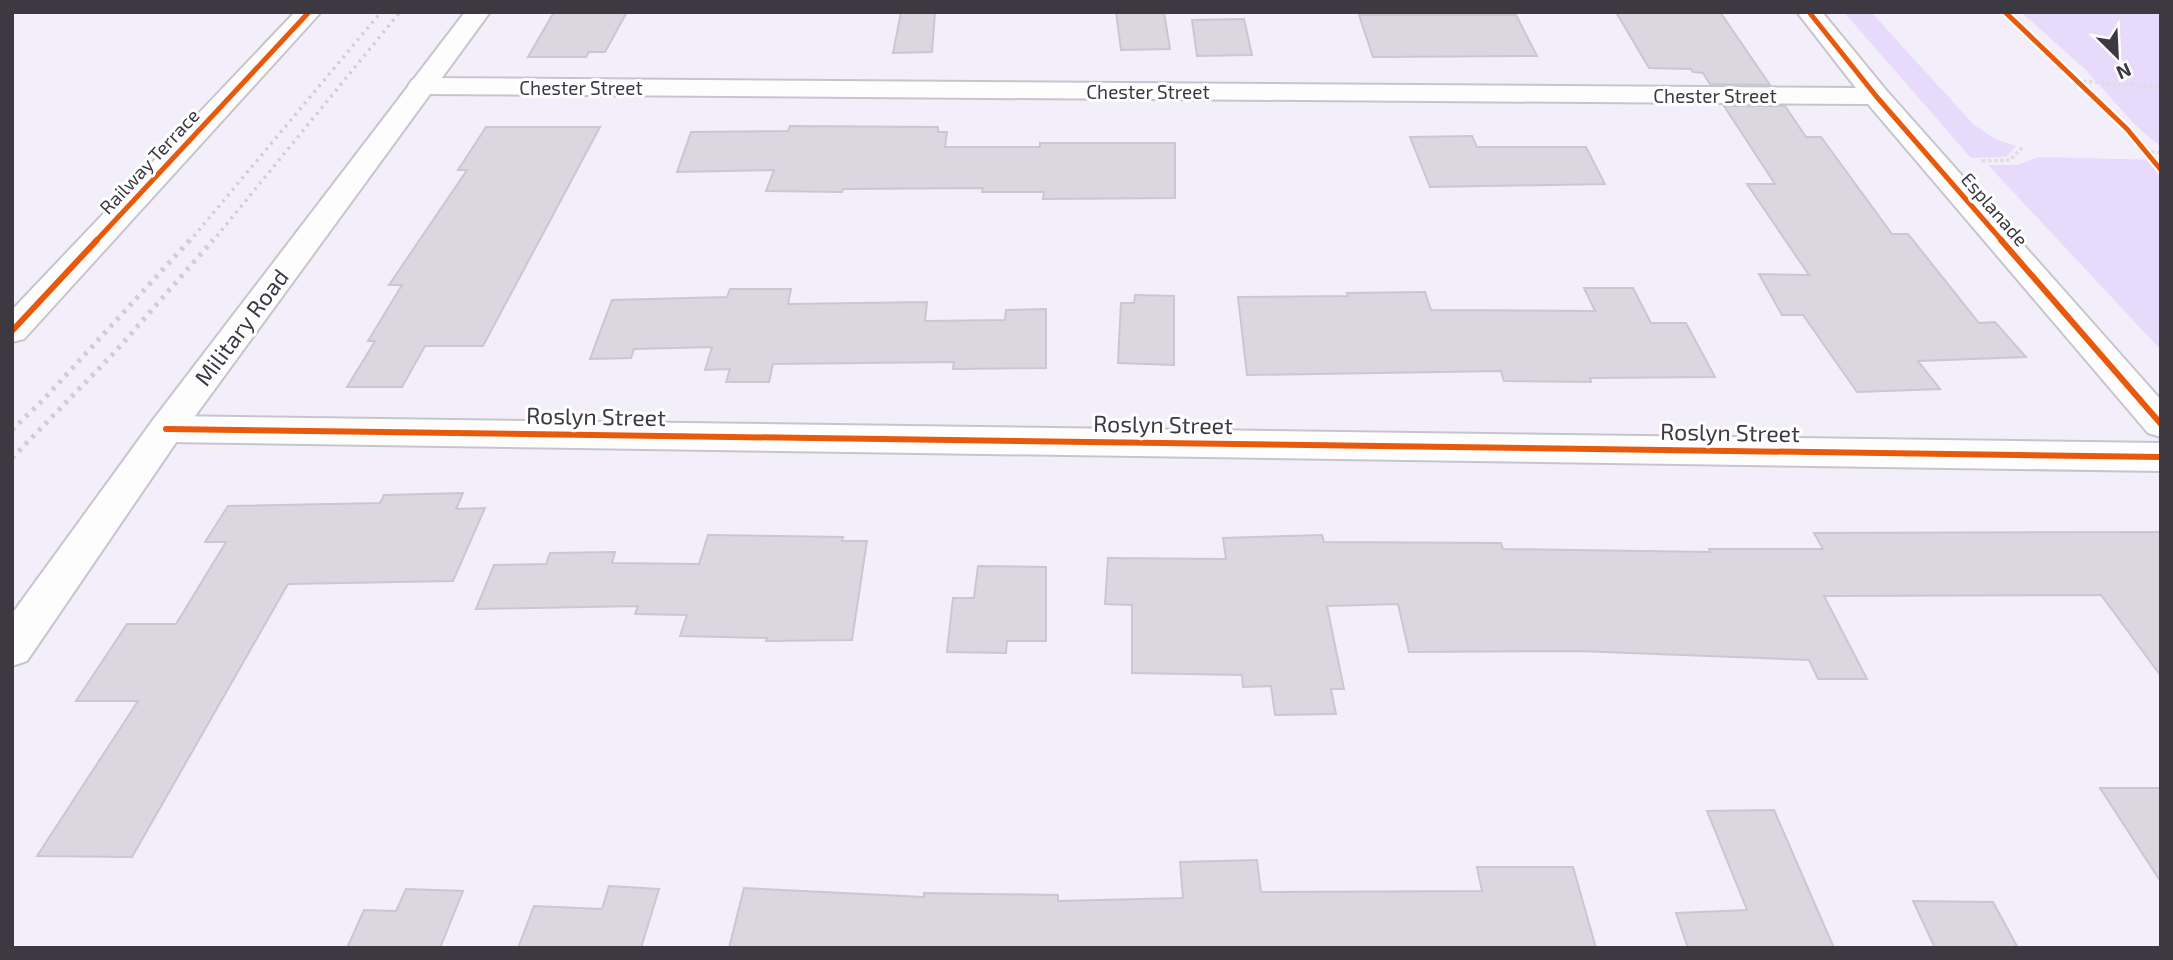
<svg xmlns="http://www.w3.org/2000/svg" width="2173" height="960" font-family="'Exo 2',sans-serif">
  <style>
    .green { fill: #e7dafb }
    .building { fill: #dad7e1; stroke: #cac7d0; stroke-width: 2 }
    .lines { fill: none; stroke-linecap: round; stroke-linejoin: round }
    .minor-casing { stroke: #c8c4cd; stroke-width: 4 }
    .major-casing { stroke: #c8c4cd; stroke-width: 4 }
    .path { stroke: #dfdde0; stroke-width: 3.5; stroke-dasharray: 3.5 2.5; stroke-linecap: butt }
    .minor { fill: #fdfdfe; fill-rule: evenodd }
    .major { fill: #fdfdfe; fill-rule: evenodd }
    .rail-far1 { stroke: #cfced1; stroke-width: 3.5; stroke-dasharray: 2.5 5; stroke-linecap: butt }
    .rail { stroke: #cfced1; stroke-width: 5; stroke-dasharray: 3.5 6; stroke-linecap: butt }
    .cycleway-far1-casing { stroke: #fff; stroke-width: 9 }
    .cycleway-casing { stroke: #fff; stroke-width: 10 }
    .cycleway-far1 { stroke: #e8590c; stroke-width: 5 }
    .cycleway { stroke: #e8590c; stroke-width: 6 }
    .labels { text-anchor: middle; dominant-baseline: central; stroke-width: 6; stroke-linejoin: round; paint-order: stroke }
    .far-street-label { font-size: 19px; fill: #3d3942; stroke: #fff }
    .street-label { font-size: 23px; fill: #3d3942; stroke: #fff }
  </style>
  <rect width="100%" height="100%" fill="#f3effa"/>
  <g class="green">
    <path d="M1844 12H1871L1974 125 1995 139 2016 146 2006 157 1971 158Z"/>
    <path d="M2021 12H2161V147L2137 127 2086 70Z"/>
    <path d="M2038 157 2161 160V350L1988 165H2018Z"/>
  </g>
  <g class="building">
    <path d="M554 12H627L605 52H589L586 57H528Z"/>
    <path d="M901 12H935L932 52 893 53Z"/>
    <path d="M1116 12H1164L1170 49 1121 50Z"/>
    <path d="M1616 12H1720L1770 85 1710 84 1703 73 1693 72 1691 69 1649 68Z"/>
    <path d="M1359 15H1516L1537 56 1373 57Z"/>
    <path d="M1244 19 1252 55 1197 56 1192 20Z"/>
    <path d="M1724 106H1785L1806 137H1821L1892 234H1908L1979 323 1995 322 2026 357 1918 361 1940 389 1857 392 1803 315H1782L1759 274 1809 275 1747 184H1775Z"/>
    <path d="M790 126 938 127V132H947L945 147H1040V143H1175V198L1043 199 1044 192H982L983 188 843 189 842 192 766 191 774 170 677 172 691 132 788 131Z"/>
    <path d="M486 127H600L483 346H425L402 387H347L375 341H368L402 285H389L467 170H458Z"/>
    <path d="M1472 136 1477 147H1586L1605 184 1430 187 1410 137Z"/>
    <path d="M1584 288H1633L1651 323H1686L1715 377 1590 378 1591 382 1504 381 1501 371 1247 375 1238 297 1348 296 1347 293 1425 292 1431 310 1595 311Z"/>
    <path d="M730 289H791L788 304 927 302 925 321 1005 320 1006 310 1046 309V368L953 369 954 362 773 364 769 382H726L730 369 705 370 712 347 634 349 631 358 590 359 612 300 727 297Z"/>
    <path d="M1135 295 1174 296V365L1118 363 1121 303H1134Z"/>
    <path d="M463 493 456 509 485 508 453 581 288 584 132 857 37 856 138 701H76L127 624H176L226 542H205L228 506 380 503 384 495Z"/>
    <path d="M2161 532V676L2101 595 1824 596 1867 679H1818L1809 660 1578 651 1409 652 1398 604 1327 606 1344 689H1331L1336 714 1275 715 1271 686 1243 687 1242 675 1132 673V605L1105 604 1108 558 1226 559 1223 538 1322 535 1324 542 1501 543 1503 549 1710 552 1709 549H1823L1814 533Z"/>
    <path d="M708 535 843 537 842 541H867L852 640 766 641 767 638 680 636 687 615 635 614 638 606 476 609 494 565 546 564 550 553 615 552 612 563 699 564Z"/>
    <path d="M978 566 1046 567V641H1007L1006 653 947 652 953 598H974Z"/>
    <path d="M2100 788H2161V882Z"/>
    <path d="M1774 810 1834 948H1688L1676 913 1747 910 1707 811Z"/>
    <path d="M1257 860 1261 892 1482 891 1477 867H1573L1596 948H729L744 888 924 897V893L1058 895V901L1183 898 1180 862Z"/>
    <path d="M609 886 659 889 641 948H518L534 906 602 909Z"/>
    <path d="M406 889 463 891 440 948H347L364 910 396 911Z"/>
    <path d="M1913 901 1993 902 2018 948H1935Z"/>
  </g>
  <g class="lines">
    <g class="minor-casing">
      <g id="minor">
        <path d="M295 12H321L24 339 12 342V310Z"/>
        <path d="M1797 12H1822L1886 90 2161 400V437L2148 433 1868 104 421 94 412 92 408 86 412 80 421 78 1856 88Z"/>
        <path d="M166 416 2161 443V471L166 442 153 438 148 429 153 420Z"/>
      </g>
    </g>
    <g class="major-casing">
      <path id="major" d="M465 12H490L179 438 27 661 12 666V614L153 420Z"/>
    </g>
    <g class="path">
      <path d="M2077 81 2161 87"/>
      <path d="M2145 151 2161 153"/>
      <path d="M1982 161 2010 160 2024 146"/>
    </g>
    <use href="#minor" class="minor"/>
    <use href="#major" class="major"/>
    <g class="rail-far1">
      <path d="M189 242 381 12"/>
      <path d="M212 242 400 12"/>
    </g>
    <g class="rail">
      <path d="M12 430 44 399 190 240"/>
      <path d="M12 458 115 352 213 240"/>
    </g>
    <g class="cycleway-far1-casing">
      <g id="cycleway-far1">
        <path d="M1809 12 1876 96 2003 242"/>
        <path d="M2005 12 2127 129 2161 170"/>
        <path d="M95 242 309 12"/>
      </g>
    </g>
    <g class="cycleway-casing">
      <g id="cycleway">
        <path d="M2001 240 2161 424"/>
        <path d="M12 331 97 240"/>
        <path d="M166 429 2161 457"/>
      </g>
    </g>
    <use href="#cycleway-far1" class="cycleway-far1"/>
    <use href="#cycleway" class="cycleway"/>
  </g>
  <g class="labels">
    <g class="far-street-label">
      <text x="581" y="87">Chester Street</text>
      <text x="1148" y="91">Chester Street</text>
      <text x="1715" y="95">Chester Street</text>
      <text transform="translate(149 161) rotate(-47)">Railway Terrace</text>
      <text transform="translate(1995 209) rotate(49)">Esplanade</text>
    </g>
    <g class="street-label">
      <text transform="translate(241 327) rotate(-53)">Military Road</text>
      <text transform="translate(596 416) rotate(1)">Roslyn Street</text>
      <text transform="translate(1163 424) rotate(1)">Roslyn Street</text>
      <text transform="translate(1730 432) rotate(1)">Roslyn Street</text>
    </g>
  </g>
  <rect width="2173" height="960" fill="none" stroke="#3d3942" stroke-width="28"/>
  <g transform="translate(2117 56) rotate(156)" stroke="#ffffff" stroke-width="5" paint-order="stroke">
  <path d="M0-5L12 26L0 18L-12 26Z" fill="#3d3942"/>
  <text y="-10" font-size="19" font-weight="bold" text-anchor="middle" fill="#3d3942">N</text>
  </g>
</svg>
